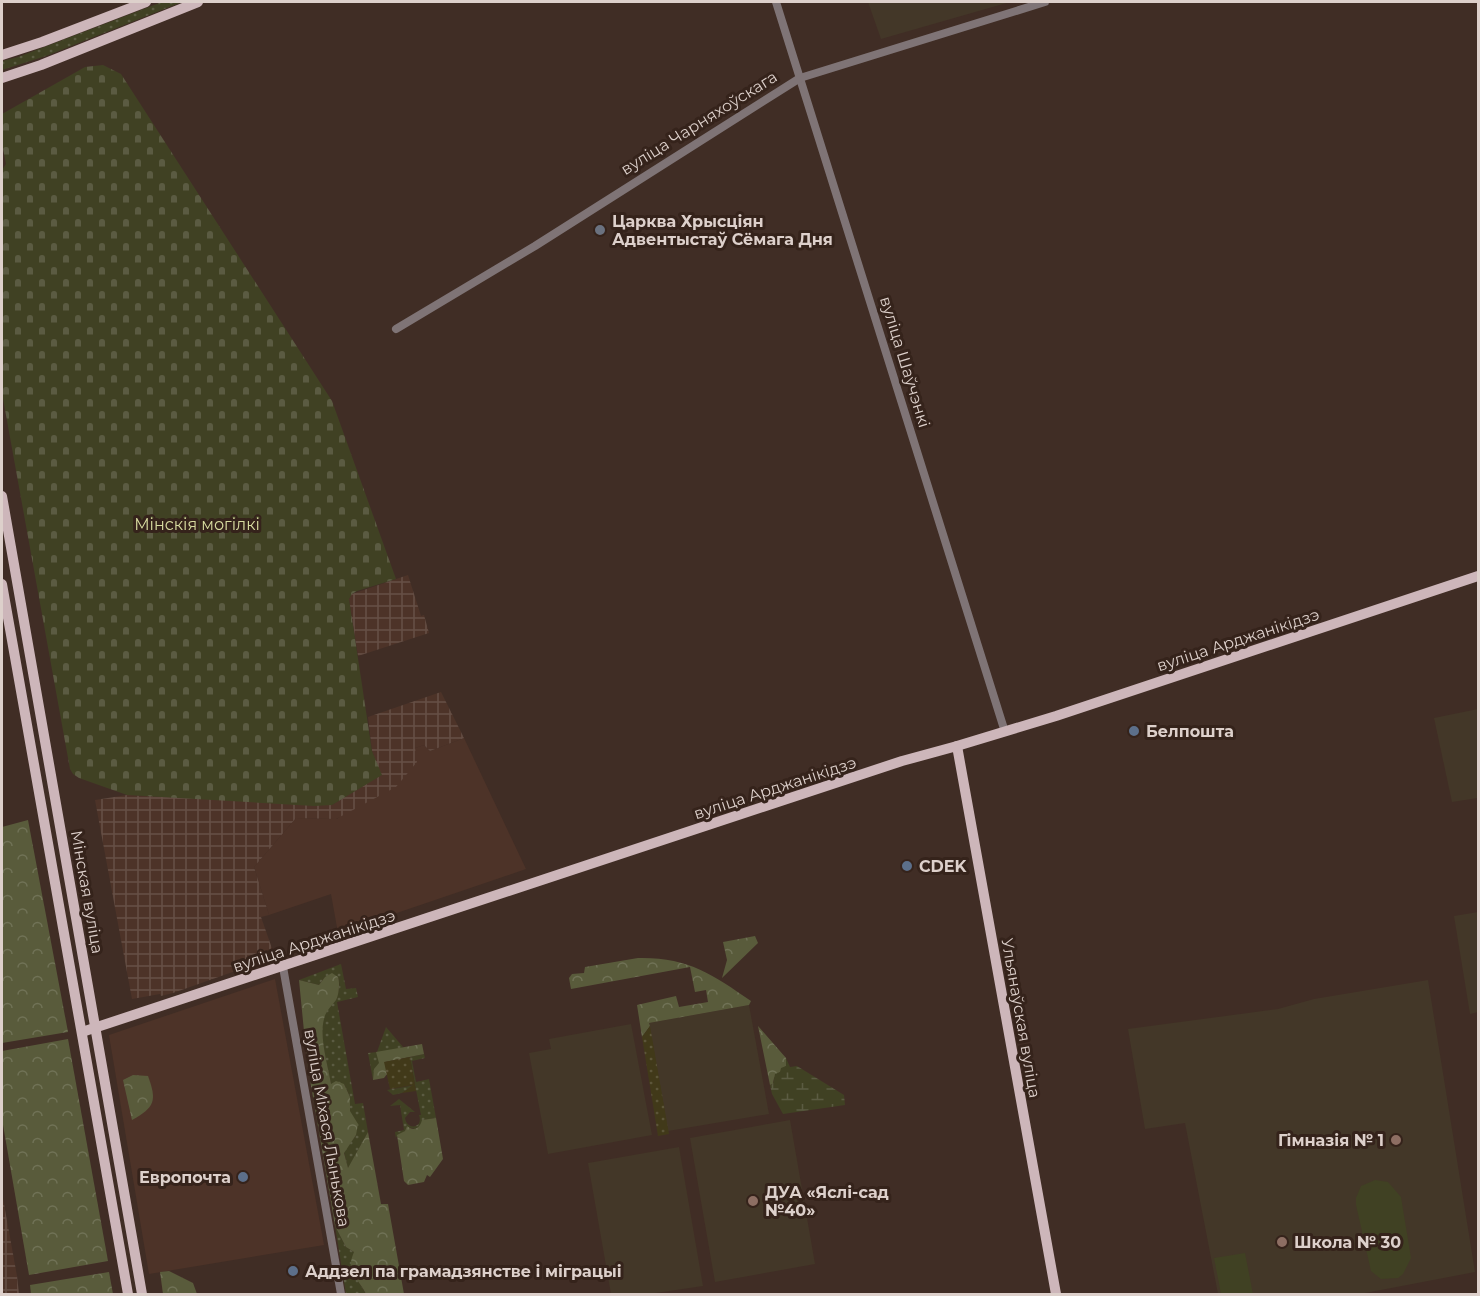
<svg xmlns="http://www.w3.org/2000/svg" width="1480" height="1296" font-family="Montserrat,sans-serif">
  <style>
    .built { fill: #4d3328 }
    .industrial { fill: url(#industrial-grid) }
    .education { fill: #433728 }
    .grass { fill: url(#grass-dots) }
    .forest { fill: url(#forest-crowns) }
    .wetland { fill: url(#wetland-marsh) }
    .sand { fill: url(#sand-dots) }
    .cemetery { fill: url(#cemetery-stones) }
    .pitch { fill: #404123 }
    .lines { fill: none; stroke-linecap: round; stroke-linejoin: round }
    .minor { stroke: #7f7476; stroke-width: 8 }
    .major { stroke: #cdb6ba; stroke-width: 10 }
    .worship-dot { fill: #6b7280; stroke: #35231b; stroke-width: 2 }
    .service-dot { fill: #5c6f8a; stroke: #35231b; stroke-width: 2 }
    .education-dot { fill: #8d6e63; stroke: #35231b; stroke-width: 2 }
    .labels { text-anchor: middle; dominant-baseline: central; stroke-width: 6; stroke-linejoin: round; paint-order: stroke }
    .street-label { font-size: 16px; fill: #ddd0cb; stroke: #35231b }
    .poi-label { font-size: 16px; font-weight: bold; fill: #ddd0cb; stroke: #35231b; text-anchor: start }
    .park-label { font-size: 16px; fill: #d8dca0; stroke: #35231b }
  </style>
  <defs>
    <pattern id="industrial-grid" width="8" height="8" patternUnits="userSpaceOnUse" patternTransform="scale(1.5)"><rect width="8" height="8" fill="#4d3328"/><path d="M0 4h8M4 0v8" fill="none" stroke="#665046"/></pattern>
    <pattern id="grass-dots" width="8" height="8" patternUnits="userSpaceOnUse" patternTransform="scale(1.5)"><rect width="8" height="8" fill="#404123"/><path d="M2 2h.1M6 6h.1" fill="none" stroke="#5b5b42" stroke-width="1.8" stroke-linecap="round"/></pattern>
    <pattern id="forest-crowns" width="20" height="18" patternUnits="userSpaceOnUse" patternTransform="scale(1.5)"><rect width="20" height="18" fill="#595b3b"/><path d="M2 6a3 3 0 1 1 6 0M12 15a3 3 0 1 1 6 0" fill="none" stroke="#707256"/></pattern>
    <pattern id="wetland-marsh" width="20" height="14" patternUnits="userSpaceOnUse" patternTransform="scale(1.5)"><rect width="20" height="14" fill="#404123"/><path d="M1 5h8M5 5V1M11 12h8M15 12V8" fill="none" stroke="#5b5b42"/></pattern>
    <pattern id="sand-dots" width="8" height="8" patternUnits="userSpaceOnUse" patternTransform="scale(1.5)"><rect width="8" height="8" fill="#413919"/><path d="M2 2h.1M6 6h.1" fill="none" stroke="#5c5539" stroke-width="1.8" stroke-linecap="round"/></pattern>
    <pattern id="cemetery-stones" width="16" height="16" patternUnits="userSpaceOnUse" patternTransform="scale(1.5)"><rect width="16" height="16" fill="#404123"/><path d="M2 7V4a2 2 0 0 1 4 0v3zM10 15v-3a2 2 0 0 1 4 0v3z" fill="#5b5b42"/></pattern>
  </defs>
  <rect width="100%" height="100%" fill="#402d25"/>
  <g class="built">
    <path d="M464 738 526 869 338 933 331 894 269 915 254 867 296 818 337 819 415 748 424 745 430 751Z"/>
    <path d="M275 979 324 1245 149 1274 109 1035Z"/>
  </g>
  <g class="industrial">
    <path d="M408 575 421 616 424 615 429 633 358 656 349 599 352 594Z"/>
    <path d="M441 692 464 738 430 751 424 745 415 748 417 762 396 787 336 819 296 818 254 867 269 915 261 917 275 957 173 993 161 996 160 994 132 999 95 800 127 795 332 805 381 775 372 751 368 717Z"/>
    <path d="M2 1193 17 1276 19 1294H2Z"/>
  </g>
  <g class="education">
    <path d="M868 2H1010L881 39Z"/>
    <path d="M1478 709V798L1452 802 1434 718Z"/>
    <path d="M1478 912V1012L1470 1014 1454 916Z"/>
    <path d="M1428 980 1475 1272 1360 1294H1218L1185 1123 1145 1129 1128 1029 1278 1009 1314 999Z"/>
    <path d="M749 1005 769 1114 668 1131 649 1023Z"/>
    <path d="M631 1024 652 1135 548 1154 529 1053 551 1049 549 1039Z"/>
    <path d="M790 1120 815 1264 715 1282 690 1138Z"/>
    <path d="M679 1147 703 1286 649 1294H611L588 1163Z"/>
  </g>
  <g class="grass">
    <path d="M162 2H182L46 56 2 70V61L18 57Z"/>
    <path d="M341 964 346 989 356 988 358 997 337 1002 355 1104 363 1103 368 1132 348 1169 344 1152 356 1135 350 1111V1097L344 1084 331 1085C328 1066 319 1037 323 1019 327 1003 344 997 338 977H325L319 985 299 980Z"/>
    <path d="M386 1027 403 1047C387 1057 376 1060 373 1080L368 1053 377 1052Z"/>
    <path d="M424 1054 425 1058 412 1061 416 1082 429 1079 436 1118 423 1120 420 1126 415 1129 407 1127 405 1131 396 1137V1139L395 1132 404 1130 400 1105 390 1106 399 1099 415 1112H410L405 1118C407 1131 424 1128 419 1115H421L415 1085 402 1093 393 1095 387 1090 415 1085 410 1057Z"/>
    <path d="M335 1226 346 1247 354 1252 357 1279 366 1294H346Z"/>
  </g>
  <g class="forest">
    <path d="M28 820 68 1032 2 1043V827Z"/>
    <path d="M755 936 758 943 722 978 727 960 723 942Z"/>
    <path d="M638 958C688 957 712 974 751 1001L749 1005 649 1023 650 1026 642 1037 637 1005 676 996 679 1007 708 1002 706 990 695 992 690 967 571 989 569 978 572 974 584 973 585 967Z"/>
    <path d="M332 973 338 977C340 982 339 995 336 1000 332 1006 326 1010 324 1019 319 1037 328 1066 331 1084L336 1081 344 1084 350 1097V1111L358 1124 356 1135 344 1153 348 1168 368 1132 381 1204H388L404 1294H366C357 1276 345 1273 354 1252L346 1247 335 1226 307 1062 299 980 319 985 325 977Z"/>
    <path d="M758 1026 786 1058V1066L774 1078 773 1084 770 1085Z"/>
    <path d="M68 1039 108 1261 29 1275 2 1119V1051Z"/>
    <path d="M422 1044 424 1054 385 1062 387 1074 384 1078 373 1080 374 1069 379 1063 376 1052Z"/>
    <path d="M133 1075 148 1076C157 1101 155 1107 132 1120L123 1080Z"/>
    <path d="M436 1118 443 1159 430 1177 427 1175 424 1182 408 1185 404 1181 397 1135 405 1131 407 1126C414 1132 420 1128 422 1120Z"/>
    <path d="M169 1271 193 1283 197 1294H163L160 1272Z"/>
    <path d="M109 1272 113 1294H31L30 1285Z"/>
  </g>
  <path class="wetland" d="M786 1058 790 1067 797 1066 844 1095 845 1105 783 1114 772 1094 770 1085 773 1084 775 1074 780 1072 781 1068 786 1066Z"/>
  <g class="sand">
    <path d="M650 1026 669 1134 658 1136 642 1037Z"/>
    <path d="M410 1057 416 1091 402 1093 413 1085 390 1089 384 1062Z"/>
  </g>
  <path class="cemetery" d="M103 65 121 74 332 401 396 579 357 591 352 594 349 599 372 751 382 775 332 805 314 806 127 795 79 778 73 774 70 769 2 393V170L6 164 2 144V114L85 67Z"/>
  <g class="pitch">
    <path d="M1375 1180 1388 1182 1401 1197 1411 1258 1403 1274 1398 1278 1381 1279 1371 1271 1356 1205V1198L1361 1186Z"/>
    <path d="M1245 1253 1253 1294H1221L1214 1258Z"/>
  </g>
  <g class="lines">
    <g class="minor">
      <path d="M776 2 1005 732"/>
      <path d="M396 329 535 246 800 78 1045 2"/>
      <path d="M283 967 341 1294"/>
    </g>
    <g class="major">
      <path d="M2 55 42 42 146 2"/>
      <path d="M2 78 41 65 198 2"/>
      <path d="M2 496 142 1294"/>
      <path d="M2 584 128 1294"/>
      <path d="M957 746 1056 1294"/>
      <path d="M82 1032 902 761 957 746 1056 716 1478 576"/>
    </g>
  </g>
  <circle class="worship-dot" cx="600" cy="230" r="6"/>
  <g class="service-dot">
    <circle cx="1134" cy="731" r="6"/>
    <circle cx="907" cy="866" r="6"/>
    <circle cx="243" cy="1177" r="6"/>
    <circle cx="293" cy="1271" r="6"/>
  </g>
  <g class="education-dot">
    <circle cx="1396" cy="1140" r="6"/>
    <circle cx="753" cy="1201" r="6"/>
    <circle cx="1282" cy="1242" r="6"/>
  </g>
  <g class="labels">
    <g class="street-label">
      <text transform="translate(699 123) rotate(-32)">вуліца Чарняхоўскага</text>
      <text transform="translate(905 362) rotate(73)">вуліца Шаўчэнкі</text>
      <text transform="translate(1238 640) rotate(-18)">вуліца Арджанікідзэ</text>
      <text transform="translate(775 788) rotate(-18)">вуліца Арджанікідзэ</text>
      <text transform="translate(87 892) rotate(80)">Мінская вуліца</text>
      <text transform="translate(314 941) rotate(-18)">вуліца Арджанікідзэ</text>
      <text transform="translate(1021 1018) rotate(80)">Ульянаўская вуліца</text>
      <text transform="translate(327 1128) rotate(80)">вуліца Міхася Лынькова</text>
    </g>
    <g class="poi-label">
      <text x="612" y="221">Царква Хрысціян<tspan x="612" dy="18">Адвентыстаў Сёмага Дня</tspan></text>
      <text x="1146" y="731">Белпошта</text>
      <text x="919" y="866">CDEK</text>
      <text x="1384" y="1140" text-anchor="end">Гімназія № 1</text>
      <text x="231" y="1177" text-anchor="end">Европочта</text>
      <text x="765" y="1192">ДУА «Яслі-сад<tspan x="765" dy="18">№40»</tspan></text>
      <text x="1294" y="1242">Школа № 30</text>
      <text x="305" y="1271">Аддзел па грамадзянстве і міграцыі</text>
    </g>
    <g class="park-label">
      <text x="197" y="524">Мінскія могілкі</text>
    </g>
  </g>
  <rect width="1480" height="1296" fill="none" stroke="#ddd0cb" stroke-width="6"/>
</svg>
